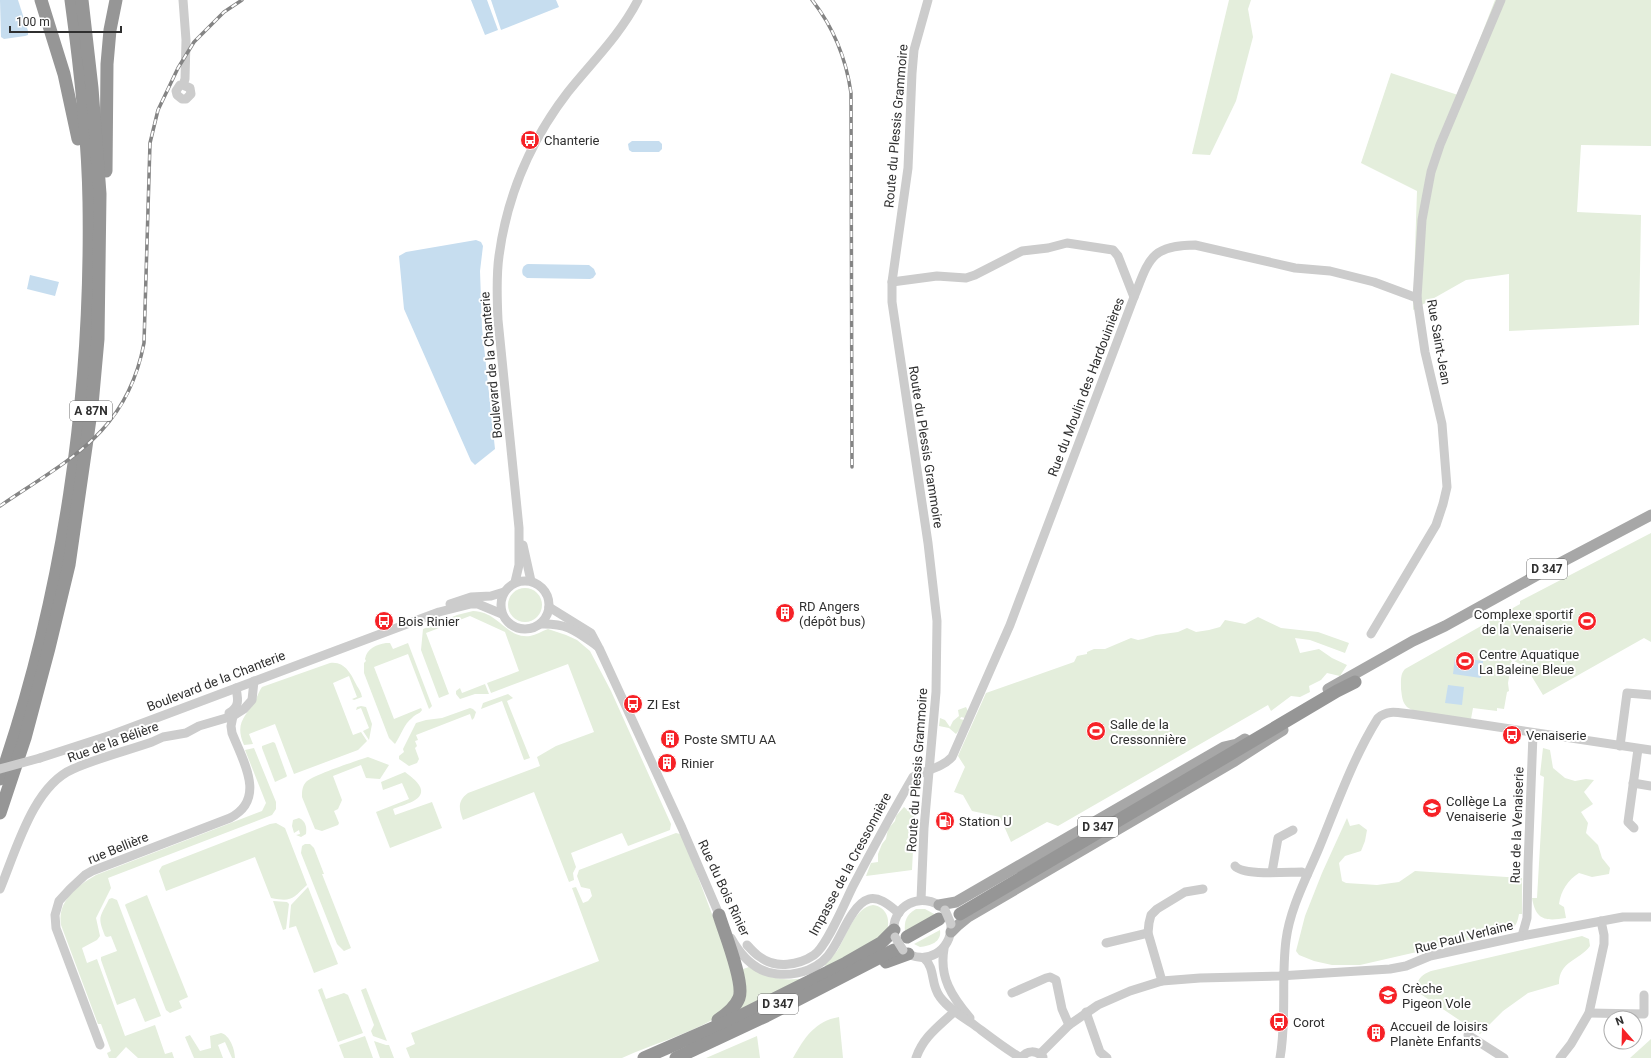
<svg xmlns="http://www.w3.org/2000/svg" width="1651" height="1058" font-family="Roboto,sans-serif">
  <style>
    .green { fill: #e4eedc }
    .water { fill: #c6ddef }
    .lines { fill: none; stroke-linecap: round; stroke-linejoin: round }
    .minor { stroke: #ccc; stroke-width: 9 }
    .major { stroke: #a7a7a7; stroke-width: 11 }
    .highway { stroke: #969696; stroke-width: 13 }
    .rail-casing { stroke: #848484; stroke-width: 3.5 }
    .rail { stroke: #fff; stroke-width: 2; stroke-dasharray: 6; stroke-linecap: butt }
    .minor-bridge { stroke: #ccc; stroke-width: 9 }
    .labels { text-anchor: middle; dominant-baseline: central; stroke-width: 4; stroke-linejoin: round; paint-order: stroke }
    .shield { fill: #fff; stroke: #6d6d6d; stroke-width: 1 }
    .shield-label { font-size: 12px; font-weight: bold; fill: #2f2f2f }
    .street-label { font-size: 13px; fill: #2f2f2f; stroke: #fff }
    .poi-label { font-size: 13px; fill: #2f2f2f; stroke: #fff; text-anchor: start }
  </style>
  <rect width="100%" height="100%" fill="#fff"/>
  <g class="green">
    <path d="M1229 0H1251L1248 9 1253 37 1236 101 1210 155 1192 154Z"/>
    <path d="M1495 0H1651V146L1581 145 1577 212 1641 215 1639 325 1509 331V274L1466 280 1413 310 1417 191 1361 163 1391 73 1458 95Z"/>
    <path d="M1651 533V642L1644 638 1543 695 1526 667 1512 660 1508 683 1509 691 1507 692 1504 709 1497 708V711L1473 708 1471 719C1458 717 1415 714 1407 707 1402 702 1402 696 1401 689 1401 682 1400 674 1405 669L1520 604V601Z"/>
    <circle cx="525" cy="605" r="17"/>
    <path d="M473 611C500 612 506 639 530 636 536 635 542 631 548 629L566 635 577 640 590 651 611 691 671 824 670 830 628 846 622 833 571 853 576 867 573 873 574 880 569 882 534 792 463 820C459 809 457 801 468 793L540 766 537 757 556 746 594 732 568 664 491 693 487 683 519 671 505 632 470 616 426 633 449 694 439 698 421 650 423 629 457 615Z"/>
    <path d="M1258 617 1281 628 1318 632 1349 643 1345 653 1310 640 1295 638 1300 653 1319 649 1332 658 1347 665 1340 676 1327 673 1321 680 1309 686 1310 692 1300 697 1291 696 1271 711 1268 705 1058 826 1047 822 1011 842 1000 817 972 811 963 795 954 792 965 767 958 756 986 693 1074 662 1077 656 1087 654V652L1094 649H1105L1131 638 1138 640 1143 639 1156 635 1178 632 1187 628 1196 632 1209 630 1220 627 1225 620 1245 624Z"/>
    <path d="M386 643H390L393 649 408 643 432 706 429 709 408 654 374 667 394 719 421 708 422 710C420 714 415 714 412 718 404 724 401 735 395 744L389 738 364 673V663L366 661 365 659C367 648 376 645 386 643Z"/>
    <path d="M330 663C345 661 351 674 357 686 359 689 361 692 362 697L354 700 352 699 357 697 349 676 333 683 353 735 361 732 367 741 358 750 294 774 275 724 249 734 253 744 244 745C234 722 246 717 256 699 258 695 259 691 262 687Z"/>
    <path d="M485 684 489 694H475L460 699 456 694V691L460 688 462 693Z"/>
    <path d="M508 694 513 698 507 701 530 758 524 760 502 701 481 709 483 703Z"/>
    <path d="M361 706 366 707 372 724 369 740 363 731 369 728 361 708 356 710 357 707Z"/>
    <path d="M966 707 969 713 965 718 961 717 960 719 964 720V724L956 734 949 728 939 726 940 718 945 720 950 727 953 721 959 716 958 710Z"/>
    <path d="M470 708 473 709 476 712 474 718 472 720 470 714 416 735 418 740 415 741 417 746 415 748 419 759 417 763 409 766 399 759V756L404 752 403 749 416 723 426 720 442 718Z"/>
    <path d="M273 742 275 743 287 776 286 777 275 782 262 748V746Z"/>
    <path d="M254 748 276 802V809L272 815 108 878 111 888 96 918 100 936 97 940 82 948 87 963 97 959 125 1036 155 1025 165 1054 172 1052 174 1058H138L126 1047 116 1058H109L107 1053 111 1051 101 1024H98L61 925C57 901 77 886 96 875L262 811 266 803 245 750Z"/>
    <path d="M1543 748 1550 750 1553 768 1565 778 1575 781 1586 779 1594 780 1584 792 1593 804 1581 812 1588 823 1586 833 1598 845 1602 858 1610 868 1609 874 1592 877 1579 873C1568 880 1561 890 1559 904L1564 907 1566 918C1546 921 1536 921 1532 898H1537L1544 777 1540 775Z"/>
    <path d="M368 757 389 765 380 779 366 778 361 765 333 776 342 800 338 809 334 811 339 823 338 825 322 831 315 829 302 797C302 791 302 787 306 782 313 775 356 761 368 757Z"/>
    <path d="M405 772C410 776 416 780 419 785 429 800 402 805 393 809L395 815 432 802 442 828 390 848 376 812 409 799 402 783 383 790 381 782Z"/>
    <path d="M904 807 914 816 913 821C918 826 917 837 911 842L908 838 906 841 913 850 912 870 866 876 871 863 878 862V854L882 844 886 839 888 829 895 821 896 816Z"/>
    <path d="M299 818C306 821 307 828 306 834L301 837 296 835 300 834 299 830 294 833 292 826 293 820Z"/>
    <path d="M1347 818 1350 826 1359 824 1367 830 1365 841 1361 851 1345 856 1339 863 1342 881 1346 883 1377 885 1399 882 1415 871 1522 878V914H1519C1516 933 1507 931 1491 935L1360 965H1332L1314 961 1299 955 1296 951 1305 916 1322 873Z"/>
    <path d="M276 823 285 828 307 885C292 899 292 902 271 898L255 857 166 891 159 871 162 866 270 824Z"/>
    <path d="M676 833 680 834 684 840 735 975V1000C728 1006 721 1014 714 1019 684 1036 652 1044 622 1058H410L406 1048 415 1044 411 1033 599 961 572 888 576 887 583 903 588 901 592 896 590 889 581 887 577 876 579 870Z"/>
    <path d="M305 844H310L314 848 324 874H322L351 948 344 951 337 944 301 853 302 846Z"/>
    <path d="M308 887 338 964 314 973 296 926 289 928 291 905Z"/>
    <path d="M147 895 188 997 179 1001 182 1008 170 1013 166 1010 125 905 126 904Z"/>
    <path d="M112 898 117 900 161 1016 145 1022 135 998 117 1005 101 960V957L117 951 111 936 107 937 105 936C97 916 100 918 109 899Z"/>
    <path d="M273 901 287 902 289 904 286 929 283 930Z"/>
    <path d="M873 905C888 907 891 922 886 934L826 968 825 965C829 960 833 956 837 951 846 937 855 907 873 905Z"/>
    <path d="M916 909H925L936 915 905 932C904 921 906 915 916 909Z"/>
    <path d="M940 930C942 942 930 946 920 947L914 944Z"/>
    <path d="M1582 936 1589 939 1590 946C1579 961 1559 961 1559 984L1528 993 1503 1011 1480 1034 1419 993C1414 981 1421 975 1431 971Z"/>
    <path d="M749 967C764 977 780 981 798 979L800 980 736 1011 743 969Z"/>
    <path d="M322 988 326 999 344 993 348 995 363 1033 338 1042 318 990Z"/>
    <path d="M366 988 387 1041 373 1036 371 1031 374 1025 361 990Z"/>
    <path d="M839 1017 843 1058H793C804 1038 815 1021 839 1017Z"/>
    <path d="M221 1033C230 1035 235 1050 235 1058H232L225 1042 218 1045 223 1058H194L185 1037 190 1035 200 1051 211 1048 210 1036Z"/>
    <path d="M365 1036 373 1058H344L339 1045Z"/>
    <path d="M757 1036 760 1058H706Z"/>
    <path d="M1651 1039V1058H1630Z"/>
    <path d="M374 1041 386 1045H389L394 1058H380Z"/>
  </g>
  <g class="water">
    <path d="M0 0H18L28 31V35L25 36 4 39 1 37Z"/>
    <path d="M471 0H487L498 30 485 35Z"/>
    <path d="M491 0H556L559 7 501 30Z"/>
    <path d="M632 141H659L662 144V149L659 152H632L629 150 628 144Z"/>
    <path d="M476 240 481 242 483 246 480 271 482 328 495 449 475 465 471 461 404 309 399 256 406 252Z"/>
    <path d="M528 264 589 265 594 269 596 274 593 278 590 279 527 278 523 275C521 270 523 265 528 264Z"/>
    <path d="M30 275 59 282 55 296 27 289Z"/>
    <path d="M1455 657 1483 661 1481 678 1453 674Z"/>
    <path d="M1448 685 1464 687 1462 705 1445 703Z"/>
  </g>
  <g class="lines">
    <g class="minor">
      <path d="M183 0 186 40 185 79 183 85H180L176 91 177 95 182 99H186L191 94 190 88 183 85"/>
      <path d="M892 282 937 276 966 278 975 275 1022 251 1048 248 1067 243 1113 250 1118 256 1134 297"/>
      <path d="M523 545 531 581"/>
      <circle cx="525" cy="605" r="24"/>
      <path d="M515 582 519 565V528L498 320C497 299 496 277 499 256 507 196 531 140 568 92 592 62 620 35 638 0"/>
      <path d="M450 604 471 597 491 596 504 592"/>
      <path d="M549 607 591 633 599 648 682 828 721 919"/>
      <path d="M540 624C568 623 576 631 597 646"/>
      <path d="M1371 634 1436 525 1443 504 1447 487 1442 424 1425 352 1417 298 1422 220 1431 172 1440 145 1501 0"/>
      <path d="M229 713C240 707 238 699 236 688"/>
      <path d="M1620 746 1627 693 1651 695"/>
      <path d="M40 758 111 735 439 612 471 604H478L502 614"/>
      <path d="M1633 783 1651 786"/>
      <path d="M1634 828 1628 822 1638 749"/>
      <path d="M1235 866C1243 876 1287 872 1302 872L1307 875"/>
      <path d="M1272 872 1278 838 1293 830"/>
      <path d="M0 889C16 851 33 786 73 769 98 758 126 751 152 742L163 737 186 733 199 726 233 716 244 709 252 700 254 681"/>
      <path d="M921 900 924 828 936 692 937 621 928 543 892 302V282L908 168 912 73 914 50 928 0"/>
      <path d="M894 935C890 905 922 890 944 909"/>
      <path d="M1522 936 1527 918 1528 865 1533 734"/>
      <path d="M731 938C741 956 755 972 777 974 798 976 821 969 832 950 840 938 845 924 853 913 857 907 862 901 869 899 880 896 891 907 899 913"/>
      <path d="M1106 943 1148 933"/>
      <path d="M747 945C751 949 755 954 760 957 776 969 799 965 814 955 827 946 845 902 853 886 872 850 892 813 913 777 926 770 942 768 952 757L1010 625 1134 297C1149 260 1150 245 1195 245L1295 268 1330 271 1374 282 1417 298"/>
      <path d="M944 949C939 977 952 997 970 1018"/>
      <path d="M904 951C925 967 952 951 951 925"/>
      <path d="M924 958C936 969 930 984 940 997 948 1008 961 1016 973 1024 989 1036 1004 1048 1021 1058"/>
      <path d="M1162 981 1148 933 1149 923 1151 915 1157 909 1185 892 1203 889"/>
      <path d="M1012 993 1046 978 1050 977 1056 980 1062 1009 1069 1025"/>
      <path d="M1086 1012 1100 1052 1107 1058"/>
      <path d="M1589 1013 1644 1014V995"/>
      <path d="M1468 1035 1504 1058"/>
      <path d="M100 1045 56 928 55 915 59 901 70 889 85 875 92 871 230 818C267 799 243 761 232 733L231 726 233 716"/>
      <path d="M1040 1054 1069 1025 1098 1005 1130 991 1162 981 1200 978 1279 976 1390 969 1406 966 1430 956 1522 936 1623 917H1651"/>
      <path d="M916 1058C923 1037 939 1026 955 1011"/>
      <path d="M1021 1058C1027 1050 1036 1050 1043 1057"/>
      <path d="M1280 1058C1287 1019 1281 979 1286 940 1290 908 1307 877 1319 848 1337 804 1353 758 1378 718 1388 709 1399 713 1411 714L1651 750"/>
      <path d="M1560 1058 1571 1044 1589 1013 1604 944V935L1601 921"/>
    </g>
    <g class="major">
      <path d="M1328 689 1413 641 1445 626 1541 573 1651 515"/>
      <path d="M939 905 956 902 1224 747 1237 744 1245 739"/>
      <path d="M951 932 957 926 968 917 1233 762 1283 730"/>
    </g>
    <g class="highway">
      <path d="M41 0 64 74 78 139"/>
      <path d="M106 171 107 64 110 30 116 0"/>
      <path d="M0 779C64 594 92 397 89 202 88 134 80 66 71 0"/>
      <path d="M0 813 25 738 49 648 69 565 92 405 98 339 100 194 92 88 82 0"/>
      <path d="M960 914 1337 691 1355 682"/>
      <path d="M907 937 939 919"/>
      <path d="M886 962 908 954"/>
      <path d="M718 1020C727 1014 735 1008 739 998 745 983 724 932 719 915"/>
      <path d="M644 1058 738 1017 846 963 881 943 894 930"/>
      <path d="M676 1058 766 1016 894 950"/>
    </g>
    <g class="rail-casing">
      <g id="rail">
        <path d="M812 0C834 28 846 58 851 93L852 467"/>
        <path d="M0 506C69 459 127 433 144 343L150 143 158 110 178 68 194 42 224 12 242 0"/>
      </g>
    </g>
    <use href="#rail" class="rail"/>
    <g class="minor-bridge">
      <path d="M0 769 40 758"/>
      <path d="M945 910 951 924"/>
      <path d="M895 937 903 950"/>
    </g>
  </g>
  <defs>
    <g id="bus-disc" transform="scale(1)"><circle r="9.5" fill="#f62227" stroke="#fff"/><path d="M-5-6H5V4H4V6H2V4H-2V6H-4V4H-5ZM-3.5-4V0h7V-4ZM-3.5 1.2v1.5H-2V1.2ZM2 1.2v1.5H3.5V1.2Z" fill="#fff"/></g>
    <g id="building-disc" transform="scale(1)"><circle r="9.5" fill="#f62227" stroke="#fff"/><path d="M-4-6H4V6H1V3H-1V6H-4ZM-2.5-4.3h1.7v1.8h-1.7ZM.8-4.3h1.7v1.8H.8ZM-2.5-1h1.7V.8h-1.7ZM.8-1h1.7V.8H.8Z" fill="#fff"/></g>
    <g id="stadium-disc" transform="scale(1)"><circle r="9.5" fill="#f62227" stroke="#fff"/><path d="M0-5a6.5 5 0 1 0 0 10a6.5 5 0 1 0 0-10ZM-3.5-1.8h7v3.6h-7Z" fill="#fff"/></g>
    <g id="school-disc" transform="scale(1)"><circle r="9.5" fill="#f62227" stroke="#fff"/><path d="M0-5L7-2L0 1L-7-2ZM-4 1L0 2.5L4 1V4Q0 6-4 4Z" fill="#fff"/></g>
    <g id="fuel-disc" transform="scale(1)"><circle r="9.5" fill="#f62227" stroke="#fff"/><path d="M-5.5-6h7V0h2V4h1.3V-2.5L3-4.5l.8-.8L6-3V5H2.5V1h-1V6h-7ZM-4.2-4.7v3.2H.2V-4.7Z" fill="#fff"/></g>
  </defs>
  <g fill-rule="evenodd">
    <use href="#bus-disc" x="530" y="140"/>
    <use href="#building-disc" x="785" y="613"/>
    <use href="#bus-disc" x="384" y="621"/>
    <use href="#stadium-disc" x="1587" y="621"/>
    <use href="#stadium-disc" x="1465" y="661"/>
    <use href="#bus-disc" x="633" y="704"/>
    <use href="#stadium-disc" x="1096" y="731"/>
    <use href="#bus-disc" x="1512" y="735"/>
    <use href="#building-disc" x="670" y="739"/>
    <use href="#building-disc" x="667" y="763"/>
    <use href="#school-disc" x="1432" y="808"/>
    <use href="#fuel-disc" x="945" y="821"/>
    <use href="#school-disc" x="1388" y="995"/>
    <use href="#bus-disc" x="1279" y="1022"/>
    <use href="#building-disc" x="1376" y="1033"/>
  </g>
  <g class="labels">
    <g class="shield">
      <rect x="70" y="401" width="42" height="20" rx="3"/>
      <rect x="1527" y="559" width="40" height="20" rx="3"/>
      <rect x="1078" y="817" width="40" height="20" rx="3"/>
      <rect x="758" y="994" width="40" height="20" rx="3"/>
    </g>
    <g class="shield-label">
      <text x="91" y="411">A 87N</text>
      <text x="1547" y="569">D 347</text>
      <text x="1098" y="827">D 347</text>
      <text x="778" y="1004">D 347</text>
    </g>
    <g class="street-label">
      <text transform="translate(896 126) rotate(-85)">Route du Plessis Grammoire</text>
      <text transform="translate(1439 342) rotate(80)">Rue Saint-Jean</text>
      <text transform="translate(491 365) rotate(-95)">Boulevard de la Chanterie</text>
      <text transform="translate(1086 387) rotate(-69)">Rue du Moulin des Hardouinières</text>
      <text transform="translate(926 447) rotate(81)">Route du Plessis Grammoire</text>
      <text transform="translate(216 681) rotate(-21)">Boulevard de la Chanterie</text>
      <text transform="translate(113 742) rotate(-20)">Rue de la Bélière</text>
      <text transform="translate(917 770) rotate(-86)">Route du Plessis Grammoire</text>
      <text transform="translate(1517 825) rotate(-88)">Rue de la Venaiserie</text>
      <text transform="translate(118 848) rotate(-22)">rue Bellière</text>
      <text transform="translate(850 864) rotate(-62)">Impasse de la Cressonnière</text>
      <text transform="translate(724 888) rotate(65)">Rue du Bois Rinier</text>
      <text transform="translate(1464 937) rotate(-14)">Rue Paul Verlaine</text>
    </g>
    <g class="poi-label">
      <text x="544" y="140">Chanterie</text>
      <text x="799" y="606">RD Angers<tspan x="799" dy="15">(dépôt bus)</tspan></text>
      <text x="1573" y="614" text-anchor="end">Complexe sportif<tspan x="1573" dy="15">de la Venaiserie</tspan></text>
      <text x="398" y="621">Bois Rinier</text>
      <text x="1479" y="654">Centre Aquatique<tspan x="1479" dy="15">La Baleine Bleue</tspan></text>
      <text x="647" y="704">ZI Est</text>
      <text x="1110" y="724">Salle de la<tspan x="1110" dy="15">Cressonnière</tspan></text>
      <text x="1526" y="735">Venaiserie</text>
      <text x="684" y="739">Poste SMTU AA</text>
      <text x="681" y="763">Rinier</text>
      <text x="1446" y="801">Collège La<tspan x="1446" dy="15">Venaiserie</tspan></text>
      <text x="959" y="821">Station U</text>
      <text x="1402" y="988">Crèche<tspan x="1402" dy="15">Pigeon Vole</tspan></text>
      <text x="1293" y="1022">Corot</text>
      <text x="1390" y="1026">Accueil de loisirs<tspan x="1390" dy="15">Planète Enfants</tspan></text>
    </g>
  </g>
  <g transform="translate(1623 1030) rotate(340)"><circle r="19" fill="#ffffff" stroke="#acacac"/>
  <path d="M0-3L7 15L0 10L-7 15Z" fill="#f62227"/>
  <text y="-6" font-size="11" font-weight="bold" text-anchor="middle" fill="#2f2f2f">N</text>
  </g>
  <path d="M10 26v6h111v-6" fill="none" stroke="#2f2f2f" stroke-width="2"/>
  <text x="16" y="26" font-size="12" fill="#2f2f2f" stroke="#ffffff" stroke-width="3" paint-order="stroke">100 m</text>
</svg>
